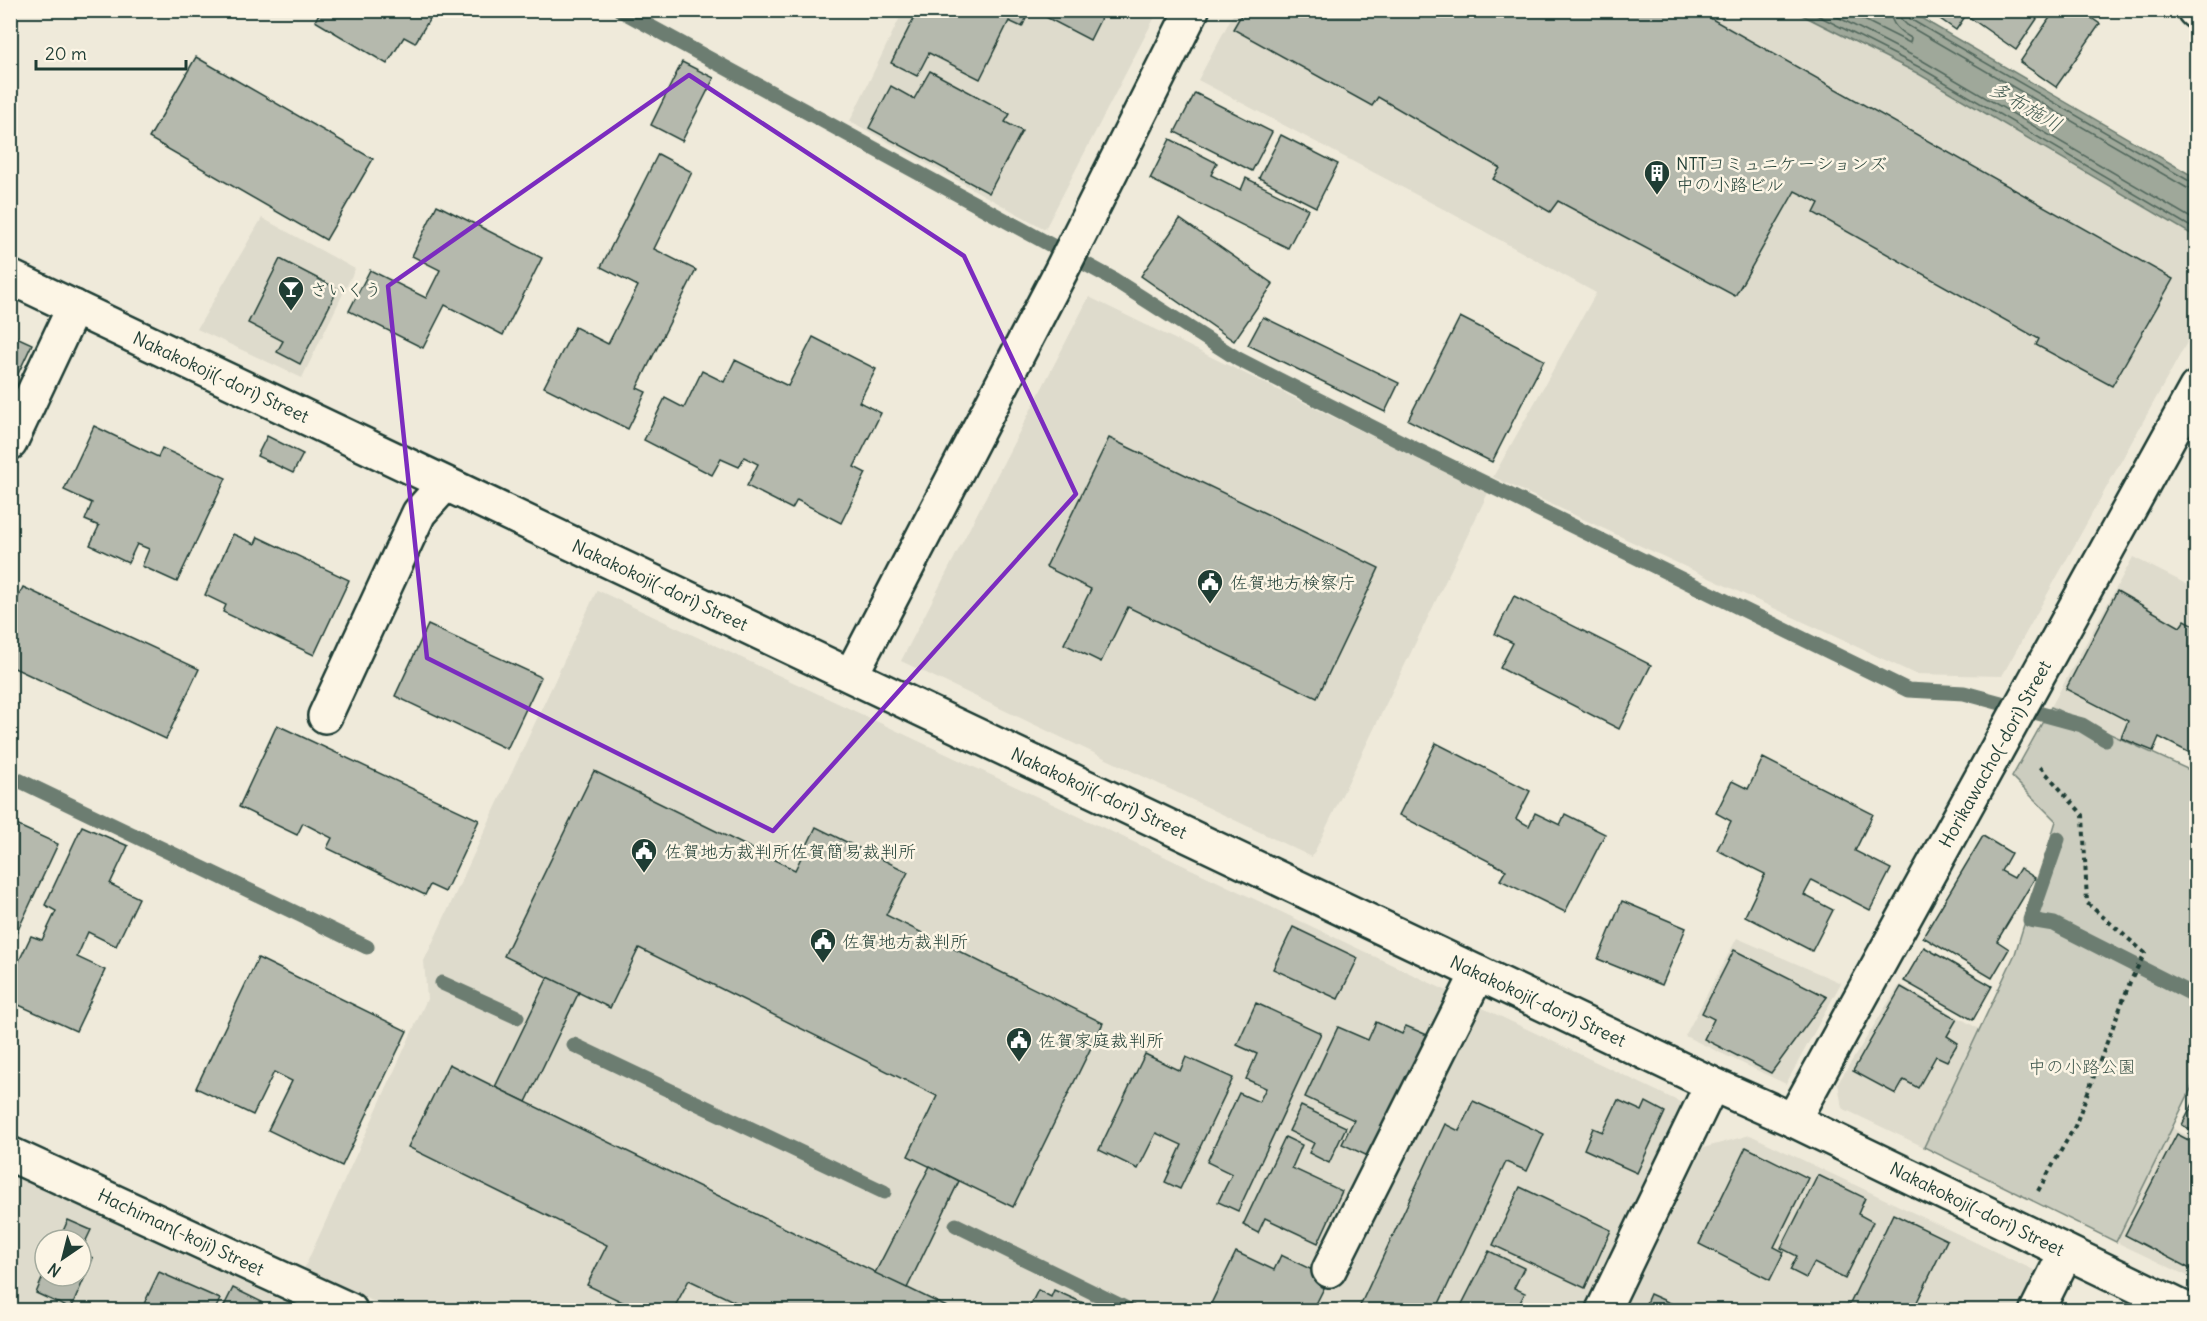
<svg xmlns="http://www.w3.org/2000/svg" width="2207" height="1321" font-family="Delius,'Klee One',sans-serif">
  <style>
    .built { fill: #dedbcc; fill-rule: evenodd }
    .park { fill: #cccdbf; stroke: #76857a; stroke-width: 1.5 }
    .water { fill: #9fa89a; stroke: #6c7d71; stroke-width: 1.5 }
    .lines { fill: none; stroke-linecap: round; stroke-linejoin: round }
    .shore { stroke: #52685d; stroke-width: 1.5 }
    .stream { stroke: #6c7d71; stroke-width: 15 }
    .building { fill: #b5b9ad; stroke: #1f3d34; stroke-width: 1.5 }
    .minor-casing { stroke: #1f3d34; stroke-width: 38 }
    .path { stroke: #1f3d34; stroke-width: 4; stroke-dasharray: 4.5 4.5; stroke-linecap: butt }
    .minor { stroke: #fcf5e5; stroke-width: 33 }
    .marked { fill: none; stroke: #7b2cbf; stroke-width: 4.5; stroke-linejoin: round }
    .labels { text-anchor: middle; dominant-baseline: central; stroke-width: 5; stroke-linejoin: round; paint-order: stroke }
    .poi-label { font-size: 18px; fill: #1f3d34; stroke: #fcf5e5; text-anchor: start }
    .street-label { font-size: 18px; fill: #1f3d34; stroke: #fcf5e5 }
    .park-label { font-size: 18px; fill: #425a50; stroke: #fcf5e5 }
    .water-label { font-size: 20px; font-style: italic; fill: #455d53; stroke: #fcf5e5 }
  </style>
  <rect width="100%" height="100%" fill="#efeada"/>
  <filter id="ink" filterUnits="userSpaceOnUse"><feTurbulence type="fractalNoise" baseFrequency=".0167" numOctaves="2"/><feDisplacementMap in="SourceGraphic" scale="12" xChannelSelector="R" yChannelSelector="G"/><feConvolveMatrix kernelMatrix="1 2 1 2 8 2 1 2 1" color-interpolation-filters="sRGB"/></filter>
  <g filter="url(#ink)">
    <g class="built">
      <path d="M903 11H1158L1045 229 850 121Z"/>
      <path d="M1235 11H1794L1917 73 2196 237V326L2002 676 1915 674 1493 477 1596 293 1449 212 1198 80Z"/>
      <path d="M262 218 355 269 302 378 197 329Z"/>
      <path d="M1089 297 1488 493 1312 857 901 661Z"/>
      <path d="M2133 557 2196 589V616L2131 743 2051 707Z"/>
      <path d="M597 590 1208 877 1684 1104 1584 1310H392L304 1269 427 999 424 961Z"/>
      <path d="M1737 938 1841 983 1786 1084 1685 1036Z"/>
      <path d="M1900 984 1979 1029 1924 1147 1842 1108 1838 1083Z"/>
      <path d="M2172 1128 2196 1140V1280L2116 1242Z"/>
      <path d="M1750 1135 2042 1274 2025 1310H1624L1703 1148Z"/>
      <path d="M11 1175 303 1310H11ZM45 1240H81V1276H45Z"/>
    </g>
    <path class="park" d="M2051 707 2196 773V1079L2116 1242 1924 1147 2015 954 2056 821 2012 777Z"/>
    <path class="water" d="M1794 11H1909L2196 178V237L1917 73Z"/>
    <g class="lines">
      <g class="shore">
        <path d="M1807 10 1919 67 2196 230"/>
        <path d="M1824 10 1923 61 2196 221"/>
        <path d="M1844 10 1910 43 1911 38C1899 31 1891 25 1890 10"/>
        <path d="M1899 10 1901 19 1907 25 2187 188 2196 190"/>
        <path d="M1907 10 1910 19 2191 182 2196 183"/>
      </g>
      <g class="stream">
        <path d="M620 10 1113 279 1238 359 1417 450 1908 690 1964 693 2082 725 2105 739"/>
        <path d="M10 776 367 947"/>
        <path d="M2058 839 2030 920 2054 924 2196 996"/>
        <path d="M442 983 517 1017"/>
        <path d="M574 1045 884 1192"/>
        <path d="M956 1225 1129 1310"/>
      </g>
    </g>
    <g class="building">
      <path d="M321 10H435L415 43 404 37 387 64 315 21Z"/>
      <path d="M918 10H1030L1022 27 1009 21 980 79 929 53 917 76 891 63Z"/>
      <path d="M1037 10H1105L1090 40 1036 12Z"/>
      <path d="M1244 10H1696L2173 279 2112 386 2036 345 2039 339 1814 213 1819 203 1795 191 1735 296 1558 201 1550 212 1493 179 1500 168 1378 97 1372 106 1233 29Z"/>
      <path d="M1935 10H2043L2016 50 1966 15 1956 30 1933 14Z"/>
      <path d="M2055 10H2080L2100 24 2056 87 2020 62Z"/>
      <path d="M196 57 373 159 326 240 149 138Z"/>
      <path d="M682 62 714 78 682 141 651 125Z"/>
      <path d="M930 71 1010 114 1005 122 1022 131 989 193 869 128 891 86 914 99Z"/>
      <path d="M1195 93 1272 132 1252 171 1175 132Z"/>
      <path d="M1281 135 1338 164 1316 207 1259 178Z"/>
      <path d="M1170 139 1217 163 1211 175 1241 190 1246 178 1308 209 1288 248 1150 179Z"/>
      <path d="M658 154 692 172 654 249 696 270 637 388 646 392 628 429 544 387 575 327 608 344 638 286 601 267Z"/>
      <path d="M437 205 542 258 503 335 445 305 423 348 349 311 370 270 426 298 440 270 412 256Z"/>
      <path d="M1180 219 1273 284 1234 341 1141 276Z"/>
      <path d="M280 259 338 289 300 364 277 352 283 341 248 323Z"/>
      <path d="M1263 317 1399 383 1385 412 1248 345Z"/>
      <path d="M1460 317 1544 360 1492 462 1408 420Z"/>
      <path d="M10 334 32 344 10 391Z"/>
      <path d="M813 337 876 369 859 402 881 413 854 467 866 473 841 523 797 500 792 509 747 486 758 464 744 457 739 467 721 459 712 475 644 440 665 398 684 408 702 371 724 382 735 360 788 386Z"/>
      <path d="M94 426 158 457 162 448 226 478 177 582 142 566 149 549 137 544 128 563 90 545 99 526 85 520 92 503 64 490Z"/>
      <path d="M267 436 303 454 293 473 257 456Z"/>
      <path d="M1109 438 1379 568 1317 698 1128 607 1101 662 1064 644 1091 589 1046 567Z"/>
      <path d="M233 534 255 544 258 537 349 580 314 655 223 612 226 605 205 595Z"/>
      <path d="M23 587 199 669 166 739 10 666V614Z"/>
      <path d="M2117 591 2180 627 2185 620 2196 626V747L2192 754 2159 737 2153 751 2121 738 2128 721 2066 689Z"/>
      <path d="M1514 596 1651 665 1619 729 1500 668 1513 643 1495 634Z"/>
      <path d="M428 625 541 677 507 749 395 696Z"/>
      <path d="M277 725 479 820 445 892 430 885 425 895 327 848 332 838 303 823 297 835 239 807Z"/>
      <path d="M1436 743 1530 791 1516 819 1529 826 1535 813 1560 825 1565 814 1605 834 1565 912 1500 880 1506 870 1399 815Z"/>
      <path d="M1763 758 1873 814 1855 851 1891 869 1870 910 1812 880 1804 895 1833 910 1812 951 1745 916 1765 874 1717 850 1731 821 1716 813 1732 781 1748 789Z"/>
      <path d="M594 771 795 870 816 827 908 872 886 915 1103 1023 1013 1207 908 1156 937 1096 639 948 610 1008 504 956Z"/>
      <path d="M10 822 58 844 10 947Z"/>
      <path d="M82 826 128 846 110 884 139 898 116 946 88 932 77 957 105 970 76 1031 10 1001V980L31 936 42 940 56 911 45 905Z"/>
      <path d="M1983 836 2011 853 2001 871 2014 878 2020 868 2035 878 1997 941 2009 949 1992 978 1923 937Z"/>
      <path d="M1622 901 1686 928 1662 985 1598 959Z"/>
      <path d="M1293 927 1358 958 1338 999 1273 969Z"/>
      <path d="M1924 947 1992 986 1973 1020 1904 981Z"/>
      <path d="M1734 950 1827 997 1771 1073 1704 1039 1714 1019 1702 1013Z"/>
      <path d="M258 958 407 1031 342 1166 268 1130 292 1081 274 1072 253 1115 196 1088Z"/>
      <path d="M548 977 579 992 526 1102 495 1087Z"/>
      <path d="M1901 987 1957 1019 1947 1036 1958 1043 1947 1061 1936 1056 1918 1088 1904 1080 1896 1094 1853 1071Z"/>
      <path d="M1256 1003 1321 1033 1238 1211 1218 1202 1232 1174 1207 1162 1239 1093 1259 1102 1266 1088 1246 1079 1257 1054 1237 1045Z"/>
      <path d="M1376 1022 1402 1034 1406 1026 1427 1035 1370 1157 1342 1144 1354 1120 1305 1097 1338 1027 1368 1040Z"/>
      <path d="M1145 1054 1180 1071 1186 1057 1233 1078 1180 1189 1165 1182 1182 1145 1156 1133 1138 1169 1099 1150Z"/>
      <path d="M449 1064 495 1087 953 1310H752L689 1280 673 1310H639L587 1285 607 1245 408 1147Z"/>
      <path d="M2196 1098V1133L2182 1125Z"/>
      <path d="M1618 1100 1642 1111 1646 1102 1665 1112 1637 1173 1584 1149 1593 1128 1603 1132Z"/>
      <path d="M1473 1101 1544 1134 1527 1171 1506 1162 1436 1310H1358L1445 1124 1459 1131Z"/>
      <path d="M1301 1106 1346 1127 1329 1163 1309 1153 1314 1143 1289 1131Z"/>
      <path d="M2177 1134 2196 1144V1272L2125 1235Z"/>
      <path d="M1285 1137 1302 1145 1292 1168 1342 1191 1318 1243 1265 1218 1258 1233 1243 1225Z"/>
      <path d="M1746 1147 1808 1178 1774 1247 1784 1252 1770 1280 1699 1244Z"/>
      <path d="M930 1166 959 1181 907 1288 875 1273Z"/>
      <path d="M1818 1175 1865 1198 1858 1214 1873 1222 1845 1279 1814 1263 1806 1278 1790 1270 1797 1256 1781 1248Z"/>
      <path d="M1520 1187 1611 1230 1585 1288 1493 1245Z"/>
      <path d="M1893 1214 1947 1240 1913 1310H1847Z"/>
      <path d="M68 1220 91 1230 81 1251V1240H59Z"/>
      <path d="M1489 1251 1524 1268 1514 1288 1525 1293 1516 1310H1459Z"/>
      <path d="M1236 1252 1274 1270 1281 1255 1329 1278 1313 1310H1208Z"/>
      <path d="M81 1253 93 1258 71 1309 36 1293 45 1272V1276H81Z"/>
      <path d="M159 1272 220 1299 215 1310H154L143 1306Z"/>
      <path d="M233 1288 262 1302 258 1310H222Z"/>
      <path d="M1038 1290 1051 1297 1054 1290 1099 1310H1028Z"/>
      <path d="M1650 1294 1686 1310H1643Z"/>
    </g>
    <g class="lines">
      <g class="minor-casing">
        <g id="minor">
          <path d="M2194 10 2196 12"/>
          <path d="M10 277 1712 1084 1793 1120 2187 1310"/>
          <path d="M10 443 74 307"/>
          <path d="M851 675 1061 271 1192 10"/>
          <path d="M325 716 419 513 445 484"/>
          <path d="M1793 1120 2196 388"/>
          <path d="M10 1154 350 1310"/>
          <path d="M1329 1270 1478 973"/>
          <path d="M1603 1310 1712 1084"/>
          <path d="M2037 1310 2066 1252"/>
        </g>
      </g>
      <path class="path" d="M2038 1191 2075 1126 2130 982 2145 953 2087 903 2083 815 2038 764"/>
      <use href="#minor" class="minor"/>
    </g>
  </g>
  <path class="marked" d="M689 75 964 256 1076 494 773 831 427 658 388 286Z"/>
  <defs>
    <g id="building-pin" transform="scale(1.35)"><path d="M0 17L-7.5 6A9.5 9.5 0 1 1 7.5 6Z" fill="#1f3d34" stroke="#fcf5e5"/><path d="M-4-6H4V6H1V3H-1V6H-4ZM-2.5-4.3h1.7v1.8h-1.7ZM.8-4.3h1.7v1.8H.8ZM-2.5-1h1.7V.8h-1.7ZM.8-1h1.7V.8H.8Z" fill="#fff"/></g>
    <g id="bar-pin" transform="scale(1.35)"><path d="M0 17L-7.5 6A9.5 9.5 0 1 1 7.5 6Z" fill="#1f3d34" stroke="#fcf5e5"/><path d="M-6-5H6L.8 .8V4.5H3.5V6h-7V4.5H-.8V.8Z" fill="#fff"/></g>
    <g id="civic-pin" transform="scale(1.35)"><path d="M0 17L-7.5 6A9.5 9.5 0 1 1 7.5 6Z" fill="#1f3d34" stroke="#fcf5e5"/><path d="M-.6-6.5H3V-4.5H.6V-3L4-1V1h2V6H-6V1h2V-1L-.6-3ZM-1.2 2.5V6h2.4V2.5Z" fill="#fff"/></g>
  </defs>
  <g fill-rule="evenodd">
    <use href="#building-pin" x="1657" y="173"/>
    <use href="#bar-pin" x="291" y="289"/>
    <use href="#civic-pin" x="1210" y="582"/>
    <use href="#civic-pin" x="644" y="851"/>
    <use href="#civic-pin" x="823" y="941"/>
    <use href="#civic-pin" x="1019" y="1040"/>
  </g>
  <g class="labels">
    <g class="poi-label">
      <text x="1676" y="163">NTTコミュニケーションズ<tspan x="1676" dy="21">中の小路ビル</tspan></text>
      <text x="310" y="289">さいくう</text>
      <text x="1230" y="582">佐賀地方検察庁</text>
      <text x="664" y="851">佐賀地方裁判所佐賀簡易裁判所</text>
      <text x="842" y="941">佐賀地方裁判所</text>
      <text x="1038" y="1040">佐賀家庭裁判所</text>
    </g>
    <g class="street-label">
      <text transform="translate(221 377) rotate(25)">Nakakokoji(-dori) Street</text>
      <text transform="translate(660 585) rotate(25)">Nakakokoji(-dori) Street</text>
      <text transform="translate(1995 754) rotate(-61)">Horikawacho(-dori) Street</text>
      <text transform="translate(1099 793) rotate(25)">Nakakokoji(-dori) Street</text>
      <text transform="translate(1538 1001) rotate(25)">Nakakokoji(-dori) Street</text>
      <text transform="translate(1977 1209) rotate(26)">Nakakokoji(-dori) Street</text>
      <text transform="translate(181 1232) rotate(25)">Hachiman(-koji) Street</text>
    </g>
    <g class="park-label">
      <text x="2082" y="1066">中の小路公園</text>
    </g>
    <g class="water-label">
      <text transform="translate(2026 106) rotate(30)">多布施川</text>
    </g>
  </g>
  <rect width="2207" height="1321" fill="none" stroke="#fcf5e5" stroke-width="36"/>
  <rect x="18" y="18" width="2171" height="1285" fill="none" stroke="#1f3d34" stroke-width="2" filter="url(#ink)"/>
  <g transform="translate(63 1258) rotate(215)"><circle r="28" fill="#fcf5e5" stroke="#a4ab9e" stroke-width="1.5"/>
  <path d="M0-4.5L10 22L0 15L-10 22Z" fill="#1f3d34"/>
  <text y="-9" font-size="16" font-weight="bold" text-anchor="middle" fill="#1f3d34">N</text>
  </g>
  <path d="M36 60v9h150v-9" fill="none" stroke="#1f3d34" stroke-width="3"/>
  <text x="45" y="60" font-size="18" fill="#1f3d34" stroke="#fcf5e5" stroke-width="4.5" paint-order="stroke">20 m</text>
</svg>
